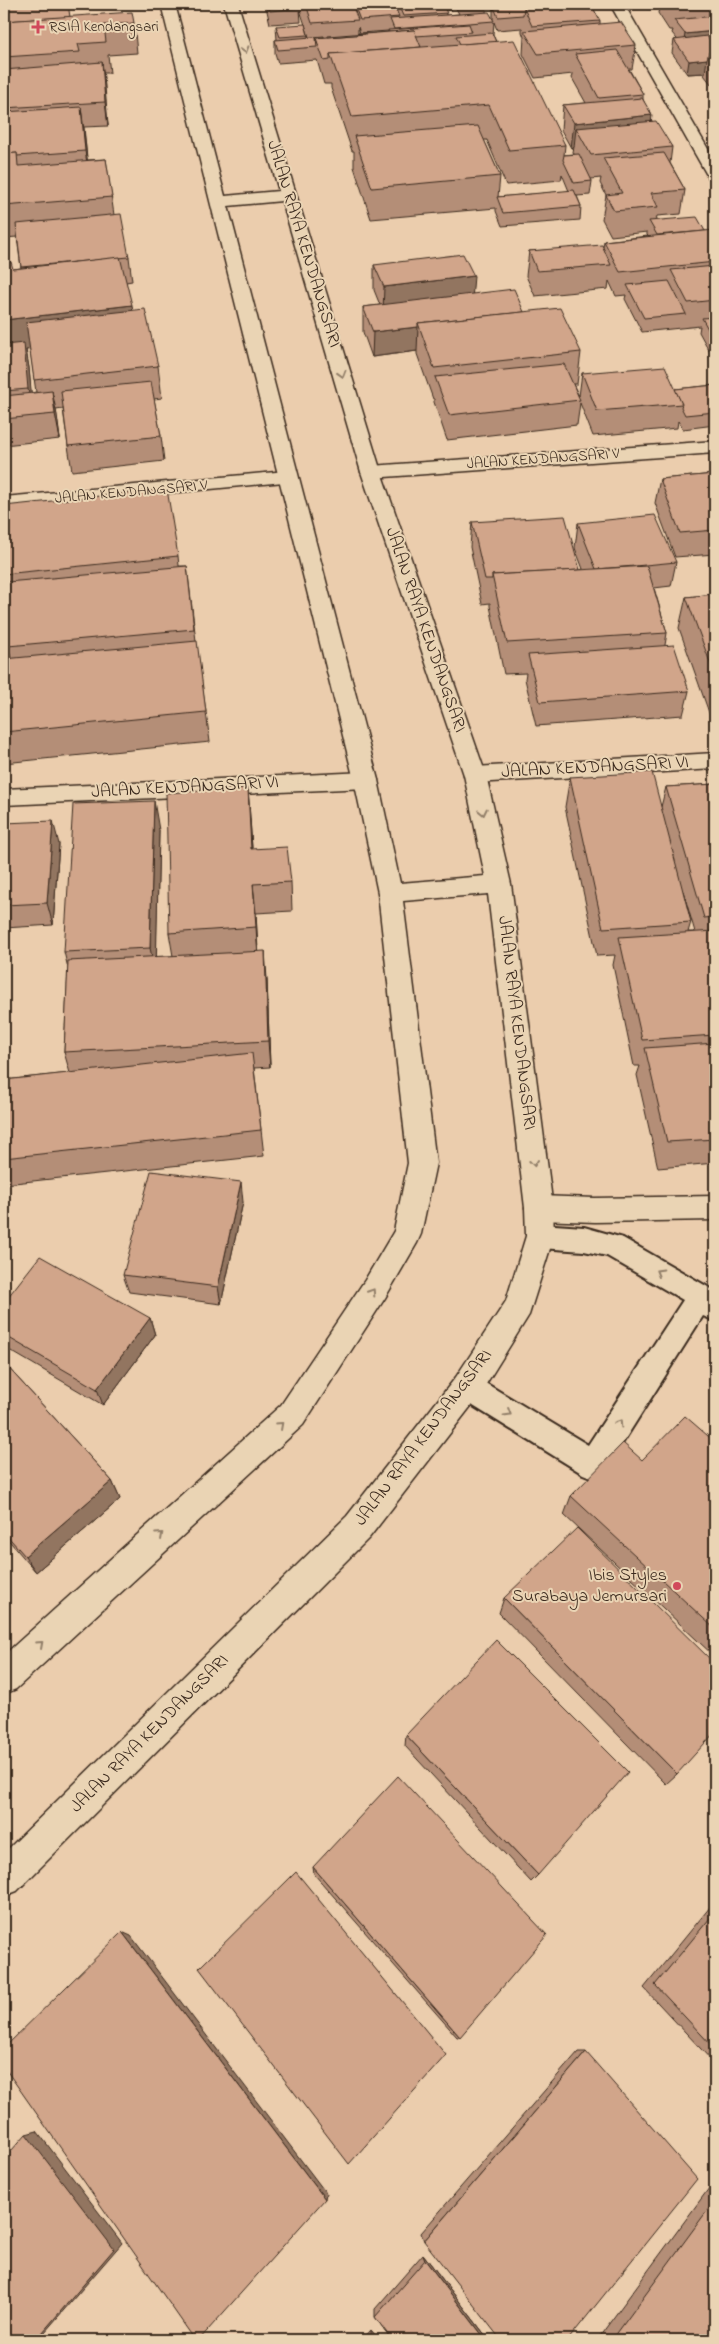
<svg xmlns="http://www.w3.org/2000/svg" width="719" height="2344" font-family="'Indie Flower',sans-serif">
  <style>
    .lines { fill: none; stroke-linecap: round; stroke-linejoin: round }
    .service-casing { stroke: #3b2a1e; stroke-width: 4 }
    .minor-casing { stroke: #3b2a1e; stroke-width: 3 }
    .secondary-casing { stroke: #3b2a1e; stroke-width: 3 }
    .service { fill: #ead4b4; fill-rule: evenodd }
    .minor { fill: #ead4b4; fill-rule: evenodd }
    .secondary { fill: #ead4b4; fill-rule: evenodd }
    .wall { fill: #b48e77; stroke: #3b2a1e; fill-rule: evenodd }
    .shaded-wall { fill: #927461; stroke: #3b2a1e }
    .building { fill: #d1a58a; stroke: #3b2a1e }
    .oneway { stroke: #927f69 }
    .poi-dot { fill: #d1495b; stroke: #ead4b4; stroke-width: 2 }
    .labels { text-anchor: middle; dominant-baseline: central; stroke-width: 4; stroke-linejoin: round; paint-order: stroke }
    .far-poi-label { font-size: 15px; fill: #3b2a1e; stroke: #ead4b4; text-anchor: start }
    .far-street-label { font-size: 15px; fill: #3b2a1e; stroke: #ead4b4 }
    .street-label { font-size: 18px; fill: #3b2a1e; stroke: #ead4b4 }
    .poi-label { font-size: 18px; fill: #3b2a1e; stroke: #ead4b4; text-anchor: end }
  </style>
  <rect width="100%" height="100%" fill="#ebcdad"/>
  <filter id="ink" filterUnits="userSpaceOnUse"><feTurbulence type="fractalNoise" baseFrequency=".02" numOctaves="2"/><feDisplacementMap in="SourceGraphic" scale="10" xChannelSelector="R" yChannelSelector="G"/><feConvolveMatrix kernelMatrix="1 2 1 2 8 2 1 2 1" color-interpolation-filters="sRGB"/></filter>
  <g filter="url(#ink)">
    <g class="lines">
      <g class="service-casing">
        <path id="service" d="M540 1224 584 1227 623 1238 715 1291V1321L703 1316 603 1474 593 1478 583 1474 457 1396 453 1387 457 1378 467 1374 477 1378 588 1445 683 1300 607 1256 584 1251 540 1248 530 1244 527 1236 530 1228Z"/>
      </g>
      <g class="minor-casing">
        <g id="minor">
          <path d="M610 4H624L715 161V180L709 178 707 175Z"/>
          <path d="M715 441V453L371 478 364 476 361 472 364 468 371 466Z"/>
          <path d="M287 471 294 473 297 477 294 481 4 509V497Z"/>
          <path d="M715 753V769L475 783 467 781 464 775 467 769 475 767Z"/>
          <path d="M366 772 374 774 378 780 374 786 366 788 4 805V789Z"/>
          <path d="M539 1196 595 1198 715 1196V1220L595 1222 539 1220 529 1217 525 1208 529 1199Z"/>
        </g>
      </g>
      <g class="secondary-casing">
        <path id="secondary" d="M161 4H175L225 196 279 191 224 4H238L381 472 486 775 511 884 553 1208 554 1236 529 1315 478 1397 369 1538 17 1891 4 1896V1853L347 1516 456 1377 506 1301 526 1236 525 1208 488 894 403 901 436 1163 421 1234 417 1243 385 1298 303 1425 16 1689 4 1694V1655L281 1405 365 1280 394 1231 408 1163 378 893 354 780ZM282 201 361 472 464 775 485 876 400 883 378 780 228 206Z"/>
      </g>
      <use href="#service" class="service"/>
      <use href="#minor" class="minor"/>
      <use href="#secondary" class="secondary"/>
    </g>
    <g class="wall">
      <path d="M4 4 70 17 134 23 137 53 108 55 110 73H103L108 126 84 127 87 160 106 159 114 215 129 257 132 281 126 282 132 311 158 366 162 398 154 399 161 436 164 461 72 471 68 446 63 409 56 410 60 439 4 445V263L13 269 21 268 17 237 4 238V134V154H6L4 113ZM30 349 36 392 31 393 29 368 26 350Z"/>
      <path d="M267 4H299L300 7V4H352L355 13V7L397 10V4H451V10H445L446 15 459 14 454 4H486L487 5 486 12 493 19V10L490 4H591L600 21V24L636 45 632 69H629L643 94V99L652 121 672 147 670 163 685 190 681 214 657 216 656 220 715 233V353L711 354 699 332 700 326 642 332 625 299 626 295 616 296 609 281 608 289 535 296 526 276 529 251 603 247 604 241 648 236 647 235V232L611 236 602 219 606 195 600 183 601 178 591 179 592 181 590 195 577 196 581 206 580 220 502 226 496 211V208L371 219 354 167V151H352L331 88V84H324L317 60 278 63 275 53V40H277L276 26 308 35V37H309L300 10 301 22 270 24 267 11ZM494 22 497 30 522 28V32L524 37 523 54 535 78 573 74 572 78 586 103 563 105 561 130 571 148 574 147 573 152 574 154 564 155 565 145 496 42 493 34ZM358 27 360 33 388 31V32L365 34 358 33ZM484 140H487L506 185 561 180 562 174 569 191 498 197 500 176Z"/>
      <path d="M643 4H715V44H713L715 47V89L704 75 705 73 687 74 672 53 674 40 677 39 672 33 673 30H669L658 13 659 8 647 9Z"/>
      <path d="M374 265 473 294 524 312 581 352 577 384H573L579 396 582 373 675 389 715 385V425L683 429 678 421 677 428 593 436 580 403 577 425 447 440 434 402V399H433L417 354V351L372 357 363 332V307L380 305 374 290Z"/>
      <path d="M715 474V554L675 557 655 503 660 479Z"/>
      <path d="M4 506 178 556 179 566H187L196 641 206 712 210 742 4 763V659L11 658 8 646V606H6L4 597Z"/>
      <path d="M472 522 580 570 583 569 575 548 578 523 676 562 671 586 654 588 667 633 665 645 689 691 683 715 536 726 525 679 526 673 504 674 490 606V603L482 604 470 547Z"/>
      <path d="M715 594V721H712L679 628 686 597Z"/>
      <path d="M570 777 661 807 666 787 715 784V1163L658 1168 637 1075 640 1066H634L613 965 615 955 597 956 565 807ZM683 891 695 932H688L691 922Z"/>
      <path d="M248 788 252 849 291 882 292 911 256 913 258 951 267 979 270 1067 254 1068 264 1156 5 1184 4 1180V1080L70 1073 64 1052 68 968 64 952 159 830 156 957 173 956 169 933Z"/>
      <path d="M4 823 59 844 53 925 4 928Z"/>
      <path d="M243 1202 221 1304 129 1292 123 1275Z"/>
      <path d="M4 1302 150 1318 155 1335 103 1405 4 1347Z"/>
      <path d="M4 1363 112 1481 120 1499 36 1572 4 1535Z"/>
      <path d="M715 1442V1657L564 1515 571 1496 642 1460Z"/>
      <path d="M504 1598 677 1774 666 1784 499 1613Z"/>
      <path d="M406 1735 538 1875 531 1882 405 1746Z"/>
      <path d="M313 1867 460 2037H457L314 1874Z"/>
      <path d="M715 1901V2064L644 1988Z"/>
      <path d="M578 2052H586L424 2241 421 2233Z"/>
      <path d="M715 2180V2340H597Z"/>
      <path d="M423 2254 489 2340H392L375 2317V2309Z"/>
      <path d="M371 2330 379 2340H362Z"/>
    </g>
    <g class="shaded-wall">
      <path d="M494 4H536V6L495 10 494 7 493 10Z"/>
      <path d="M715 31V44L683 47 685 34Z"/>
      <path d="M707 59 705 73 687 74 689 61Z"/>
      <path d="M102 62 105 86 108 126 105 102Z"/>
      <path d="M81 107 84 131 89 175 85 151Z"/>
      <path d="M652 115 649 140 576 128 574 147 571 148 574 123Z"/>
      <path d="M4 134V137L5 179 4 175Z"/>
      <path d="M474 276 472 300 383 312 384 287Z"/>
      <path d="M132 305 136 337 26 350 29 368 33 413 28 389 4 352V320Z"/>
      <path d="M418 327 417 351 372 357 373 332Z"/>
      <path d="M52 391 57 415 60 439 55 414Z"/>
      <path d="M248 788 254 878 251 849Z"/>
      <path d="M154 801 159 830 156 976 150 948Z"/>
      <path d="M53 821 59 844 53 925 47 903Z"/>
      <path d="M253 884 256 913 258 956 256 927Z"/>
      <path d="M265 951 267 979 270 1067 268 1041Z"/>
      <path d="M241 1182 243 1202 221 1304 218 1287Z"/>
      <path d="M150 1318 155 1335 103 1405 97 1389Z"/>
      <path d="M112 1481 120 1499 36 1572 25 1556Z"/>
      <path d="M122 1932 131 1936 326 2193 325 2199Z"/>
      <path d="M37 2131 122 2243 38 2340H36L26 2134Z"/>
      <path d="M423 2254 489 2340H486L425 2260Z"/>
      <path d="M371 2330 379 2340H371Z"/>
    </g>
    <g class="building">
      <path d="M4 4H68L70 17 4 21Z"/>
      <path d="M268 4H299L300 8 270 11Z"/>
      <path d="M306 4H352L358 20 312 23Z"/>
      <path d="M394 4 399 17 360 20 355 7Z"/>
      <path d="M398 4H442L447 13 403 16Z"/>
      <path d="M461 4H486L487 5 462 7Z"/>
      <path d="M534 4 536 7 524 8 523 15 498 17 494 7Z"/>
      <path d="M542 4H582L544 7Z"/>
      <path d="M585 4H591L600 21 532 26 524 8Z"/>
      <path d="M671 4H708L672 6Z"/>
      <path d="M132 12 134 23 104 25 106 42 78 44 80 52 4 57V21Z"/>
      <path d="M489 12 494 21 394 29 390 19Z"/>
      <path d="M715 16V31L685 34 674 20Z"/>
      <path d="M621 22 636 45 538 54 524 31Z"/>
      <path d="M305 24 308 35 280 37 276 26Z"/>
      <path d="M469 24 472 32 416 36 414 30 389 32 388 30Z"/>
      <path d="M414 30 421 47 330 54V60L324 61 316 38Z"/>
      <path d="M365 33V34L328 37V36Z"/>
      <path d="M492 33 496 42 460 44 456 36Z"/>
      <path d="M324 36V37L316 38 317 47 278 50 275 40Z"/>
      <path d="M707 36 715 47V51L709 52 707 59 689 61 674 40Z"/>
      <path d="M514 40 565 145 509 150 489 105 352 117 330 54Z"/>
      <path d="M617 50 643 94 599 98 575 54Z"/>
      <path d="M715 51V60L709 52Z"/>
      <path d="M102 62 105 102 4 108V70Z"/>
      <path d="M642 98 652 115 574 123 563 105Z"/>
      <path d="M81 107 85 151 17 156V153L6 154 4 112Z"/>
      <path d="M656 121 672 147 591 155 576 128Z"/>
      <path d="M478 126 500 176 372 188 354 136Z"/>
      <path d="M17 153 18 166 106 159 112 197 4 206V154Z"/>
      <path d="M664 153 685 190 651 193 658 207 614 211 606 195 622 193 603 158Z"/>
      <path d="M579 154 592 181 574 183 563 160 564 155Z"/>
      <path d="M574 190 581 206 503 213 497 197Z"/>
      <path d="M121 214 129 257 21 267 16 224Z"/>
      <path d="M697 217 705 231 657 235 649 221Z"/>
      <path d="M714 230 715 233V262L620 272 604 241Z"/>
      <path d="M602 245 611 265 537 271 529 251Z"/>
      <path d="M463 254 474 276 384 287 374 265Z"/>
      <path d="M120 257 132 305 4 320V263L11 262 13 269Z"/>
      <path d="M715 266V300L688 303 671 270Z"/>
      <path d="M669 281 686 314 644 318 627 285Z"/>
      <path d="M514 289 524 312 418 323V327L373 332 363 307Z"/>
      <path d="M560 308 581 352 434 368 418 323Z"/>
      <path d="M145 309 158 366 34 380 26 322Z"/>
      <path d="M715 317V340H714L702 318Z"/>
      <path d="M24 343 28 389 4 391V345Z"/>
      <path d="M564 364 580 400 449 415 435 377Z"/>
      <path d="M665 366 682 404 597 411 582 373Z"/>
      <path d="M151 382 161 436 68 446 61 391Z"/>
      <path d="M715 385V412L685 415 681 407 682 404 675 389Z"/>
      <path d="M52 391 55 414 4 419V396Z"/>
      <path d="M715 474V530L680 533 660 479Z"/>
      <path d="M167 489 178 556 4 574V506Z"/>
      <path d="M655 515 676 562 635 566 596 569 578 523Z"/>
      <path d="M565 516 580 570 492 575V579H485L472 522Z"/>
      <path d="M187 566 194 629 8 646 7 582Z"/>
      <path d="M647 566 667 633 507 643 492 575Z"/>
      <path d="M715 594V676L686 597Z"/>
      <path d="M197 641 206 712 4 732V659Z"/>
      <path d="M674 645 689 691 540 702 528 655Z"/>
      <path d="M652 772 691 922 603 928 570 777Z"/>
      <path d="M715 784V917L704 918 666 787Z"/>
      <path d="M248 788 251 849 287 847 291 882 253 884 256 927 169 933 166 793Z"/>
      <path d="M154 801 150 948 64 952 73 804Z"/>
      <path d="M53 821 47 903 4 905V823Z"/>
      <path d="M715 931V1035L642 1040 619 937Z"/>
      <path d="M265 951 268 1041 64 1052 68 961Z"/>
      <path d="M715 1043V1139L667 1142 645 1048Z"/>
      <path d="M252 1053 261 1130 4 1158V1080Z"/>
      <path d="M151 1171 241 1182 218 1287 123 1275Z"/>
      <path d="M40 1256 150 1318 97 1389 4 1335V1302Z"/>
      <path d="M4 1363 112 1481 25 1556 4 1532Z"/>
      <path d="M685 1416 715 1442V1629L571 1496 623 1443 642 1460Z"/>
      <path d="M577 1528 715 1664V1732L677 1774 504 1598Z"/>
      <path d="M496 1640 628 1772 538 1875 406 1735Z"/>
      <path d="M398 1776 547 1935 460 2037 313 1867Z"/>
      <path d="M296 1872 446 2055 349 2164 199 1968Z"/>
      <path d="M715 1912V2049L655 1985Z"/>
      <path d="M122 1932 325 2199 199 2340H195L4 2067V2048Z"/>
      <path d="M586 2052 697 2179 568 2340H501L424 2241Z"/>
      <path d="M26 2134 114 2249 36 2340H4V2159Z"/>
      <path d="M715 2200V2340H612Z"/>
      <path d="M425 2260 486 2340H392L375 2317Z"/>
    </g>
    <defs><path id="oneway-chevron" d="M-2-3.5L2.5 0L-2 3.5" fill="none" stroke-width="1.6" stroke-linecap="round" stroke-linejoin="round" transform="scale(1.25)"/></defs>
    <g class="oneway">
      <use href="#oneway-chevron" transform="translate(245 50) rotate(73)"/>
      <use href="#oneway-chevron" transform="translate(342 374) rotate(73)"/>
      <use href="#oneway-chevron" transform="translate(483 812) rotate(78)"/>
      <use href="#oneway-chevron" transform="translate(534 1163) rotate(83)"/>
      <use href="#oneway-chevron" transform="translate(659 1272) rotate(-150)"/>
      <use href="#oneway-chevron" transform="translate(372 1292) rotate(-57)"/>
      <use href="#oneway-chevron" transform="translate(508 1413) rotate(31)"/>
      <use href="#oneway-chevron" transform="translate(619 1423) rotate(-57)"/>
      <use href="#oneway-chevron" transform="translate(280 1425) rotate(-42)"/>
      <use href="#oneway-chevron" transform="translate(160 1535) rotate(-42)"/>
      <use href="#oneway-chevron" transform="translate(40 1644) rotate(-42)"/>
    </g>
  </g>
  <g class="poi-dot">
    <path d="M35.5 19.5h5v5h5v5h-5v5h-5v-5h-5v-5h5z"/>
    <circle cx="677" cy="1586" r="5"/>
  </g>
  <g class="labels">
    <g class="far-poi-label">
      <text x="49" y="27">RSIA Kendangsari</text>
    </g>
    <g class="far-street-label">
      <text transform="translate(543 459) rotate(-4)">JALAN KENDANGSARI V</text>
      <text transform="translate(131 492) rotate(-5)">JALAN KENDANGSARI V</text>
    </g>
    <g class="street-label">
      <text transform="translate(303 244) rotate(73)">JALAN RAYA KENDANGSARI</text>
      <text transform="translate(425 630) rotate(71)">JALAN RAYA KENDANGSARI</text>
      <text transform="translate(595 768) rotate(-3)">JALAN KENDANGSARI VI</text>
      <text transform="translate(185 788) rotate(-3)">JALAN KENDANGSARI VI</text>
      <text transform="translate(516 1023) rotate(83)">JALAN RAYA KENDANGSARI</text>
      <text transform="translate(424 1438) rotate(-53)">JALAN RAYA KENDANGSARI</text>
      <text transform="translate(150 1734) rotate(-45)">JALAN RAYA KENDANGSARI</text>
    </g>
    <g class="poi-label">
      <text x="667" y="1576">Ibis Styles<tspan x="667" dy="21">Surabaya Jemursari</tspan></text>
    </g>
  </g>
  <rect width="719" height="2344" fill="none" stroke="#ead4b4" stroke-width="20"/>
  <rect x="10" y="10" width="699" height="2324" fill="none" stroke="#3b2a1e" stroke-width="2" filter="url(#ink)"/>
</svg>
